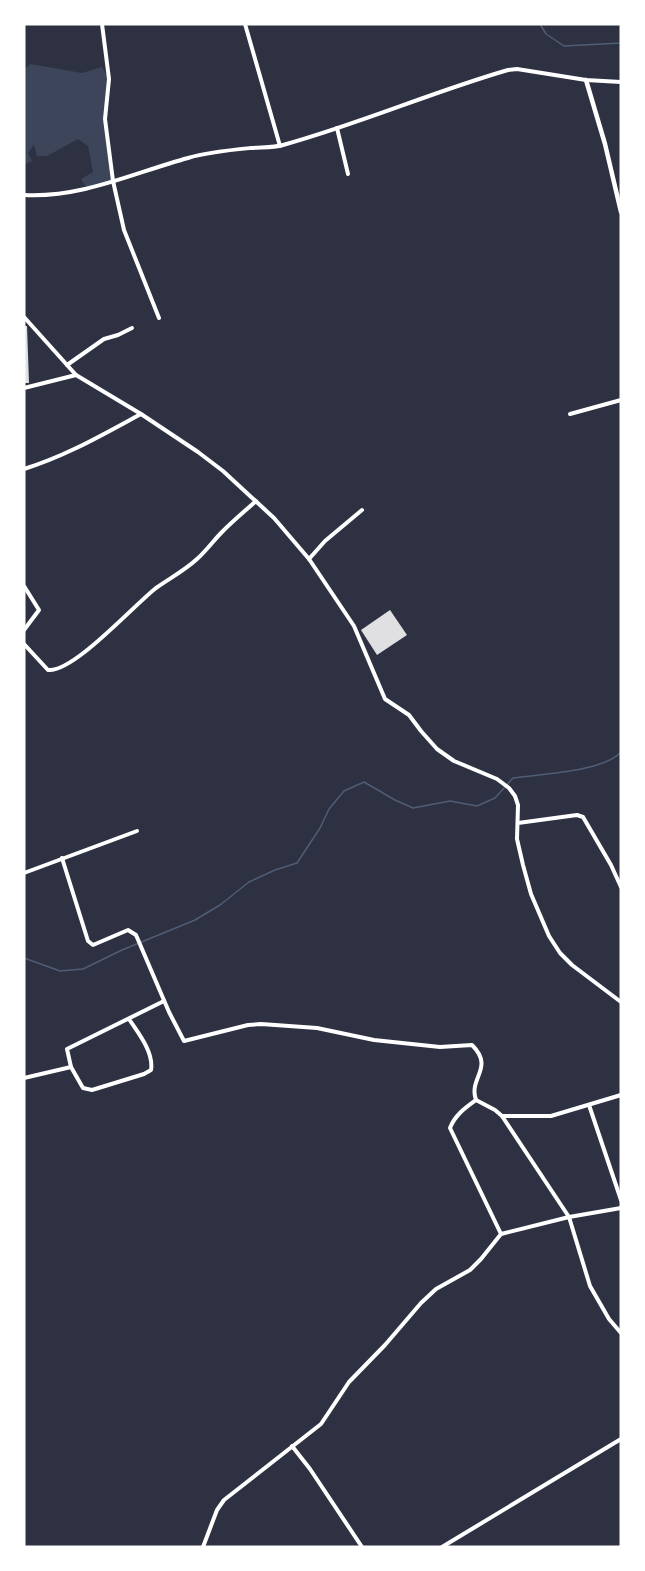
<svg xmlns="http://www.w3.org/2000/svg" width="645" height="1571" font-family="'IBM Plex Sans',sans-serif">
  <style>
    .green { fill: #3c4559 }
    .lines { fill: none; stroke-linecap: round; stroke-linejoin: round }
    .stream { stroke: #4f5d75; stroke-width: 1.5 }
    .building { fill: #e0e0e3 }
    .minor { stroke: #fff; stroke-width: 4 }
    .tertiary { stroke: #fff; stroke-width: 4.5 }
  </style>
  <rect width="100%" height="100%" fill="#2d3142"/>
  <path class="green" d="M31 64 82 73 102 67 109 79 105 119 113 181 86 187 81 179 93 172 88 146 78 139 47 156H37L34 145 28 153 32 161 24 165V69Z"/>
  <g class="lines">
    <g class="stream">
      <path d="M540 24 546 34 564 46 621 43"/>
      <path d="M24 958 60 971 83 969 122 950 195 920 220 905 249 882 275 870 297 863 320 828 329 809 344 791 364 782 395 800 413 808 450 801 477 806 495 798 513 778C540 774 603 772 621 752"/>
    </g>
  </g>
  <g class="building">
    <path d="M24 326H27L29 383H24Z"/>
    <path d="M390 610 407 635 377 655 361 630Z"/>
  </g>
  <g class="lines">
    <g class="minor">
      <path d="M102 24 109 79 105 119 113 181 124 230 159 318"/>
      <path d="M245 24 280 146"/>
      <path d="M337 128 348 174"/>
      <path d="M24 195C82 198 133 173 188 158 208 152 230 150 251 148 261 147 273 148 283 145 359 124 432 92 508 70L517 69 586 80 621 82"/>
      <path d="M24 317 76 375 141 414 198 452 223 471 274 518 309 559 354 626 385 699 409 715 421 731 437 749 454 761 497 779 509 788 515 796 518 805 517 839 523 865 531 894 549 936 560 953 572 965 621 1002"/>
      <path d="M67 365 104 339 118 335 132 328"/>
      <path d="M24 388 76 375"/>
      <path d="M570 414 621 400"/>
      <path d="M24 469C66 456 102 435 141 414"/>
      <path d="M309 559 325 541 362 510"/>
      <path d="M24 586 39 610 24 630"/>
      <path d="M24 644 48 670C73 673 133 606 156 588 170 578 184 571 197 559 206 551 214 540 222 532 233 521 245 511 256 501"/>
      <path d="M518 823 577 815 583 817 611 865 621 887"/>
      <path d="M62 858 88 941 93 945 128 930 136 935 169 1012 184 1041 248 1025 261 1024 317 1028 374 1040 440 1047 472 1045C495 1068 468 1078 476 1100L495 1110 502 1116 569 1217 590 1286 609 1319 621 1333"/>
      <path d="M24 873 137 831"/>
      <path d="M129 1019C138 1033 154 1052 151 1070L144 1074 92 1090 83 1088 71 1067 67 1049 164 1001"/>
      <path d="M24 1078 71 1067"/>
      <path d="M476 1100C465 1108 455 1115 450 1128L501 1234"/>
      <path d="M589 1105 621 1200"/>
      <path d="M502 1116H551L621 1095"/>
      <path d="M292 1446 310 1469 362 1547"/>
      <path d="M203 1547 217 1510 224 1500 321 1424 349 1382 385 1345 421 1303 436 1289 470 1270 481 1259 501 1234 569 1217 621 1208"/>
      <path d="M442 1547 621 1439"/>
    </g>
    <path class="tertiary" d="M586 80 605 144 621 212"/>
  </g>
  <rect width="645" height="1571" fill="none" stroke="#ffffff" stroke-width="51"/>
</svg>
